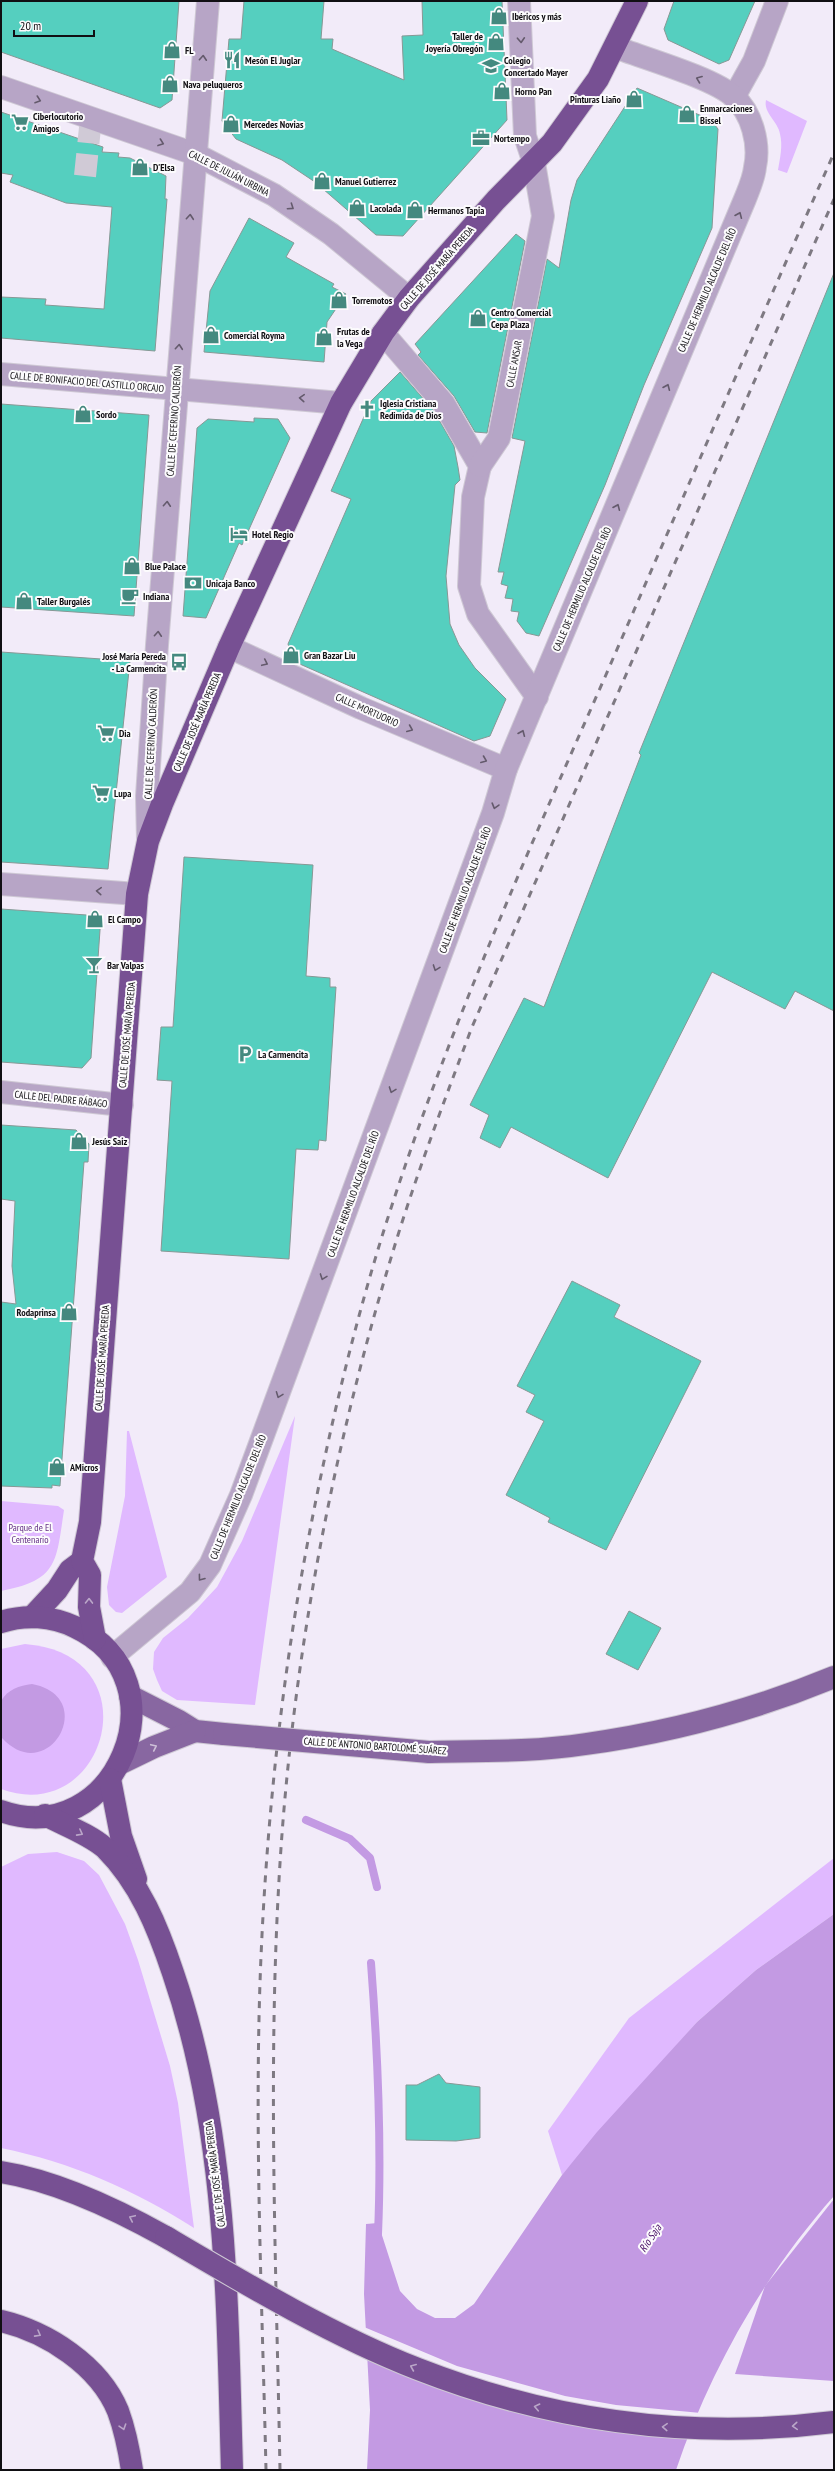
<svg xmlns="http://www.w3.org/2000/svg" width="835" height="2471" font-family="'PT Sans Narrow',sans-serif">
  <style>
    .green { fill: #e0b9ff }
    .forest { fill: #c299e2 }
    .water { fill: #c39ae3 }
    .pier { fill: #f2ebf9 }
    .lines { fill: none; stroke-linecap: round; stroke-linejoin: round }
    .stream { stroke: #c39ae3; stroke-width: 8 }
    .building { fill: #55cfbf; stroke: #879895 }
    .minor-tunnel { stroke: #d0cad6; stroke-width: 22; stroke-dasharray: 22 11; stroke-linecap: butt }
    .minor-casing { stroke: #cec8d4; stroke-width: 24 }
    .major-casing { stroke: #cec8d4; stroke-width: 24 }
    .highway-casing { stroke: #cec8d4; stroke-width: 24 }
    .minor { stroke: #b7a5c6; stroke-width: 22 }
    .major { stroke: #8867a1; stroke-width: 22 }
    .highway { stroke: #775093; stroke-width: 22 }
    .rail { stroke: #7e7982; stroke-width: 3; stroke-dasharray: 7 7; stroke-linecap: butt }
    .major-bridge-casing { stroke: #cec8d4; stroke-width: 24; stroke-linecap: butt }
    .highway-bridge-casing { stroke: #cec8d4; stroke-width: 24; stroke-linecap: butt }
    .major-bridge { stroke: #8867a1; stroke-width: 22 }
    .highway-bridge { stroke: #775093; stroke-width: 22 }
    .oneway { stroke: #645a6c }
    .oneway2 { stroke: #baa6c8 }
    .oneway3 { stroke: #cec0d8 }
    .labels { text-anchor: middle; dominant-baseline: central; stroke-width: 4; stroke-linejoin: round; paint-order: stroke }
    .poi-label { font-size: 10px; font-weight: bold; fill: #110f13; stroke: #fcfbfd; text-anchor: start }
    .street-label { font-size: 10px; fill: #110f13; stroke: #fcfbfd }
    .park-label { font-size: 10px; fill: #643085; stroke: #fcfbfd }
    .water-label { font-size: 11px; font-style: italic; fill: #440a62; stroke: #fcfbfd }
  </style>
  <rect width="100%" height="100%" fill="#f2ebf9"/>
  <g class="green">
    <path d="M766 100 807 121 787 173 778 170C780 158 783 146 780 134 778 121 763 113 766 100Z"/>
    <path d="M295 1416 255 1705 177 1700 162 1691 157 1680 153 1669 154 1652 163 1638 188 1618 217 1587 242 1541Z"/>
    <path d="M127 1431H129L167 1577 122 1613 116 1612 109 1605 107 1587 125 1496Z"/>
    <path d="M1 1501 58 1506 64 1510C56 1563 58 1580 1 1591Z"/>
    <path d="M25 1644C155 1654 106 1828 1 1789V1649Z"/>
    <path d="M57 1852 84 1861 99 1875 125 1924 138 1960 170 2066 178 2103 194 2228C135 2190 70 2162 1 2148V1867L28 1854Z"/>
    <path d="M834 1858V1914L756 1970 697 2022 562 2175 548 2131 629 2018Z"/>
  </g>
  <path class="forest" d="M834 2199V2381L735 2374 765 2286Z"/>
  <g class="water">
    <path d="M32 1684C100 1697 48 1788 2 1738L1 1701C8 1689 19 1686 32 1684Z"/>
    <path d="M834 1914V2196C764 2275 710 2370 676 2470H367L370 2410 364 2294 366 2224 378 2223 400 2291 417 2309 435 2318H455L474 2304 562 2175 597 2132 697 2022 756 1970Z"/>
  </g>
  <path class="pier" d="M364 2327 457 2366 565 2396 616 2405 701 2413 690 2439 610 2431 553 2420 365 2355Z"/>
  <g class="lines">
    <g class="stream">
      <path d="M306 1820 350 1839 370 1858 377 1887"/>
      <path d="M371 1963C378 2055 382 2141 378 2234"/>
    </g>
  </g>
  <g class="building">
    <path d="M1 1H179L172 100 160 108 1 52Z"/>
    <path d="M244 1H324L321 39H333L332 49 404 80 402 36 423 35 422 1H502L507 120 403 236 376 235 315 182 282 160 236 139 222 121 229 39H241Z"/>
    <path d="M674 1H755L729 60 719 64 668 40 664 29Z"/>
    <path d="M637 88 711 120 718 129 712 228 644 385 605 485 539 636 526 633 517 621 519 612 511 611 513 599 505 598 508 586 501 584 504 572H498L525 441 512 438 547 259 559 268 571 200 577 180Z"/>
    <path d="M1 112 103 147 102 152 119 153 118 157 130 158 166 176 165 199H167L155 351 1 338V297L46 299 45 305 104 309 112 207 66 203 10 182 13 175 1 173Z"/>
    <path d="M249 218 294 243 286 257 334 284 332 287 346 294 327 322 324 362 204 352 210 291Z"/>
    <path d="M516 234 525 241 487 433 475 432 454 396 418 355 421 352 415 344Z"/>
    <path d="M834 273V1011L795 991 785 1009 712 972 608 1178 511 1127 500 1148 480 1138 489 1115 470 1105 524 998 544 1007 641 755 639 753Z"/>
    <path d="M400 372 434 411 454 446 458 467 460 480 455 485 446 576 450 624 459 645 475 668 506 699 490 736 474 741 293 661 288 644 351 499 331 491 371 401Z"/>
    <path d="M1 404 149 415 134 616 1 607Z"/>
    <path d="M254 418 278 419 290 438 242 545 239 543 206 618 183 616 197 428 208 419 254 422Z"/>
    <path d="M1 652 130 661 108 869 1 862Z"/>
    <path d="M184 857 313 865 306 976 330 978V987H336L326 1141 319 1140 318 1150 296 1149 289 1259 161 1251 172 1081 157 1080 161 1027H173Z"/>
    <path d="M1 909 101 916 91 1058 82 1068 1 1062Z"/>
    <path d="M1 1125 76 1130 89 1144 88 1162H84L60 1486 52 1485V1488L1 1486V1302L16 1304 12 1266 15 1201 1 1199Z"/>
    <path d="M572 1281 620 1305 614 1317 701 1361 606 1550 548 1522 550 1518 506 1495 544 1421 526 1412 535 1395 517 1386Z"/>
    <path d="M629 1611 661 1628 638 1670 606 1654Z"/>
    <path d="M439 2074 446 2083 480 2087V2138L456 2141 406 2140V2085H417Z"/>
  </g>
  <g class="lines">
    <path class="minor-tunnel" d="M85 176 91 118"/>
    <g class="minor-casing">
      <g id="minor">
        <path d="M1 87 195 154 274 195 331 234 409 298"/>
        <path d="M734 97 754 61 777 1"/>
        <path d="M383 333 444 404 480 466 473 497 469 586 478 614 537 697"/>
        <path d="M1 374 341 403"/>
        <path d="M480 466 499 438 543 216 534 163 525 136 519 1"/>
        <path d="M229 647 361 708 506 769"/>
        <path d="M148 841 147 796 157 645 208 1"/>
        <path d="M1 884 137 894"/>
        <path d="M1 1092 122 1105"/>
        <path d="M112 1657 190 1592 210 1565 241 1495 493 813 506 769 745 199C749 189 754 178 755 167 760 144 752 113 734 97 714 78 643 58 615 47"/>
      </g>
    </g>
    <g class="major-casing">
      <g id="major">
        <path d="M130 1696 179 1721 195 1731 224 1734"/>
        <path d="M429 1752C481 1751 534 1752 586 1744 672 1732 754 1710 834 1677"/>
        <path d="M119 1764 154 1747 195 1731"/>
      </g>
    </g>
    <g class="highway-casing">
      <g id="highway">
        <path d="M32 1617 57 1590 70 1570 82 1561"/>
        <path d="M1 1622C25 1614 52 1616 75 1627 188 1680 115 1852 1 1811"/>
        <path d="M95 1639 89 1607 90 1575 82 1561 90 1522 137 894 148 841 162 804 229 647 341 403 383 333 409 298 496 200 552 143 598 79 637 1"/>
        <path d="M110 1779 121 1836 136 1879"/>
        <path d="M45 1815C64 1825 89 1834 105 1848 140 1883 158 1928 173 1973 228 2133 227 2303 232 2470"/>
        <path d="M1 2172C58 2181 116 2209 166 2237"/>
        <path d="M1 2321C47 2332 99 2365 118 2411 125 2430 129 2450 132 2470"/>
      </g>
    </g>
    <use href="#minor" class="minor"/>
    <use href="#major" class="major"/>
    <use href="#highway" class="highway"/>
    <g class="rail">
      <path d="M266 2470C262 2292 253 2113 262 1935 268 1814 281 1692 302 1573 323 1457 349 1342 384 1230 444 1040 525 858 605 677 681 502 757 327 834 153"/>
      <path d="M280 2470C276 2254 266 2036 283 1821 299 1623 339 1425 398 1235 420 1165 446 1096 472 1027L834 199"/>
    </g>
    <g class="major-bridge-casing">
      <path id="major-bridge" d="M224 1734 429 1752"/>
    </g>
    <g class="highway-bridge-casing">
      <path id="highway-bridge" d="M166 2237C244 2283 333 2336 418 2369 551 2421 692 2440 834 2422"/>
    </g>
    <use href="#major-bridge" class="major-bridge"/>
    <use href="#highway-bridge" class="highway-bridge"/>
  </g>
  <defs><path id="oneway-chevron" d="M-2-3.5L2.5 0L-2 3.5" fill="none" stroke-width="1.6" stroke-linecap="round" stroke-linejoin="round"/></defs>
  <g class="oneway">
    <use href="#oneway-chevron" transform="translate(521 40) rotate(87)"/>
    <use href="#oneway-chevron" transform="translate(203 58) rotate(-86)"/>
    <use href="#oneway-chevron" transform="translate(699 79) rotate(-159)"/>
    <use href="#oneway-chevron" transform="translate(38 100) rotate(19)"/>
    <use href="#oneway-chevron" transform="translate(161 143) rotate(20)"/>
    <use href="#oneway-chevron" transform="translate(291 207) rotate(34)"/>
    <use href="#oneway-chevron" transform="translate(739 215) rotate(-67)"/>
    <use href="#oneway-chevron" transform="translate(190 217) rotate(-85)"/>
    <use href="#oneway-chevron" transform="translate(179 347) rotate(-85)"/>
    <use href="#oneway-chevron" transform="translate(667 387) rotate(-67)"/>
    <use href="#oneway-chevron" transform="translate(302 398) rotate(-176)"/>
    <use href="#oneway-chevron" transform="translate(167 504) rotate(-86)"/>
    <use href="#oneway-chevron" transform="translate(617 507) rotate(-67)"/>
    <use href="#oneway-chevron" transform="translate(158 634) rotate(-86)"/>
    <use href="#oneway-chevron" transform="translate(265 663) rotate(25)"/>
    <use href="#oneway-chevron" transform="translate(410 729) rotate(23)"/>
    <use href="#oneway-chevron" transform="translate(522 733) rotate(-67)"/>
    <use href="#oneway-chevron" transform="translate(484 760) rotate(22)"/>
    <use href="#oneway-chevron" transform="translate(495 806) rotate(106)"/>
    <use href="#oneway-chevron" transform="translate(99 891) rotate(-176)"/>
    <use href="#oneway-chevron" transform="translate(436 968) rotate(110)"/>
    <use href="#oneway-chevron" transform="translate(392 1090) rotate(110)"/>
    <use href="#oneway-chevron" transform="translate(323 1277) rotate(110)"/>
    <use href="#oneway-chevron" transform="translate(279 1395) rotate(111)"/>
    <use href="#oneway-chevron" transform="translate(201 1578) rotate(127)"/>
  </g>
  <g class="oneway2">
    <use href="#oneway-chevron" transform="translate(89 1601) rotate(-89)"/>
    <use href="#oneway-chevron" transform="translate(80 1833) rotate(28)"/>
    <use href="#oneway-chevron" transform="translate(132 2218) rotate(-155)"/>
    <use href="#oneway-chevron" transform="translate(38 2334) rotate(29)"/>
    <use href="#oneway-chevron" transform="translate(413 2367) rotate(-157)"/>
    <use href="#oneway-chevron" transform="translate(537 2407) rotate(-168)"/>
    <use href="#oneway-chevron" transform="translate(795 2426) rotate(176)"/>
    <use href="#oneway-chevron" transform="translate(123 2427) rotate(72)"/>
    <use href="#oneway-chevron" transform="translate(665 2427) rotate(-177)"/>
  </g>
  <use class="oneway3" href="#oneway-chevron" transform="translate(154 1747) rotate(-25)"/>
  <defs>
    <g id="shop-bare" transform="scale(1.38)"><path d="M-5-2.5h2.3a2.7 3.5 0 0 1 5.4 0H5L5.5 6h-11ZM-1.5-2.5h3a1.5 2.3 0 0 0-3 0Z" fill="#44897f" stroke="#fcfbfd" stroke-width="2.5" paint-order="stroke"/></g>
    <g id="restaurant-bare" transform="scale(1.38)"><path d="M-5-6h1v4h1v-4h1v4h1v-4h1v5L-1.5 .5V6h-2V.5L-5-1ZM5-6V6H3V1.5H1.5Q1.5-4 5-6Z" fill="#44897f" stroke="#fcfbfd" stroke-width="2.5" paint-order="stroke"/></g>
    <g id="school-bare" transform="scale(1.38)"><path d="M0-5L7-2L0 1L-7-2ZM-4 1L0 2.5L4 1V4Q0 6-4 4Z" fill="#44897f" stroke="#fcfbfd" stroke-width="2.5" paint-order="stroke"/></g>
    <g id="supermarket-bare" transform="scale(1.38)"><path d="M-6-5.5h2.5l.6 2H6L4.5 2H-2.5L-4.4-4H-6ZM-1.5 3.2a1.3 1.3 0 1 0 .1 0ZM3 3.2a1.3 1.3 0 1 0 .1 0Z" fill="#44897f" stroke="#fcfbfd" stroke-width="2.5" paint-order="stroke"/></g>
    <g id="office-bare" transform="scale(1.38)"><path d="M-6-3h4V-5.5h4V-3h4V5H-6ZM-1-4.5V-3h2v-1.5ZM-6 0V1H6V0Z" fill="#44897f" stroke="#fcfbfd" stroke-width="2.5" paint-order="stroke"/></g>
    <g id="church-bare" transform="scale(1.38)"><path d="M-1.2-6h2.4v3.5h3.3v2.4h-3.3V6h-2.4V-.1h-3.3v-2.4h3.3Z" fill="#44897f" stroke="#fcfbfd" stroke-width="2.5" paint-order="stroke"/></g>
    <g id="hotel-bare" transform="scale(1.38)"><path d="M-6-4.5h1.5V1H6V5H4.5V3h-9V5H-6ZM-4 0a1.8 1.8 0 1 1 3.6 0ZM.5 0V-2.5h3Q6-2.5 6 0Z" fill="#44897f" stroke="#fcfbfd" stroke-width="2.5" paint-order="stroke"/></g>
    <g id="bank-bare" transform="scale(1.38)"><path d="M-6-4H6V4H-6ZM0-2.3a2.3 2.3 0 1 0 0 4.6a2.3 2.3 0 1 0 0-4.6Z" fill="#44897f" stroke="#fcfbfd" stroke-width="2.5" paint-order="stroke"/></g>
    <g id="cafe-bare" transform="scale(1.38)"><path d="M-5.5-4.5H6V0H3Q3 3.5 0 3.5H-2.5Q-5.5 3.5-5.5 0ZM3-3.2v2h1.7v-2ZM-6 4.5H4V6H-6Z" fill="#44897f" stroke="#fcfbfd" stroke-width="2.5" paint-order="stroke"/></g>
    <g id="bus-bare" transform="scale(1.38)"><path d="M-5-6H5V4H4V6H2V4H-2V6H-4V4H-5ZM-3.5-4V0h7V-4ZM-3.5 1.2v1.5H-2V1.2ZM2 1.2v1.5H3.5V1.2Z" fill="#44897f" stroke="#fcfbfd" stroke-width="2.5" paint-order="stroke"/></g>
    <g id="bar-bare" transform="scale(1.38)"><path d="M-6-5H6L.8 .8V4.5H3.5V6h-7V4.5H-.8V.8Z" fill="#44897f" stroke="#fcfbfd" stroke-width="2.5" paint-order="stroke"/></g>
    <g id="parking-bare" transform="scale(1.38)"><path d="M-3.5-5.5H1a3.5 3.5 0 0 1 0 7H-1V5.5H-3.5ZM-1-3.4V-.6H.8a1.4 1.4 0 0 0 0-2.8Z" fill="#44897f" stroke="#fcfbfd" stroke-width="2.5" paint-order="stroke"/></g>
  </defs>
  <g fill-rule="evenodd">
    <use href="#shop-bare" x="499" y="16"/>
    <use href="#shop-bare" x="496" y="42"/>
    <use href="#shop-bare" x="172" y="50"/>
    <use href="#restaurant-bare" x="232" y="60"/>
    <use href="#school-bare" x="491" y="66"/>
    <use href="#shop-bare" x="170" y="84"/>
    <use href="#shop-bare" x="502" y="91"/>
    <use href="#shop-bare" x="634" y="99"/>
    <use href="#shop-bare" x="687" y="114"/>
    <use href="#supermarket-bare" x="20" y="122"/>
    <use href="#shop-bare" x="231" y="124"/>
    <use href="#office-bare" x="481" y="138"/>
    <use href="#shop-bare" x="140" y="167"/>
    <use href="#shop-bare" x="322" y="181"/>
    <use href="#shop-bare" x="357" y="208"/>
    <use href="#shop-bare" x="415" y="210"/>
    <use href="#shop-bare" x="339" y="300"/>
    <use href="#shop-bare" x="478" y="318"/>
    <use href="#shop-bare" x="211" y="335"/>
    <use href="#shop-bare" x="324" y="337"/>
    <use href="#church-bare" x="367" y="409"/>
    <use href="#shop-bare" x="83" y="414"/>
    <use href="#hotel-bare" x="239" y="534"/>
    <use href="#shop-bare" x="132" y="566"/>
    <use href="#bank-bare" x="193" y="583"/>
    <use href="#cafe-bare" x="130" y="596"/>
    <use href="#shop-bare" x="24" y="601"/>
    <use href="#shop-bare" x="291" y="655"/>
    <use href="#bus-bare" x="179" y="662"/>
    <use href="#supermarket-bare" x="106" y="733"/>
    <use href="#supermarket-bare" x="101" y="793"/>
    <use href="#shop-bare" x="95" y="919"/>
    <use href="#bar-bare" x="94" y="965"/>
    <use href="#parking-bare" x="245" y="1054"/>
    <use href="#shop-bare" x="79" y="1141"/>
    <use href="#shop-bare" x="69" y="1312"/>
    <use href="#shop-bare" x="57" y="1467"/>
  </g>
  <g class="labels">
    <g class="poi-label">
      <text x="512" y="16">Ibéricos y más</text>
      <text x="483" y="36" text-anchor="end">Taller de<tspan x="483" dy="12">Joyería Obregón</tspan></text>
      <text x="185" y="50">FL</text>
      <text x="245" y="60">Mesón El Juglar</text>
      <text x="504" y="60">Colegio<tspan x="504" dy="12">Concertado Mayer</tspan></text>
      <text x="183" y="84">Nava peluqueros</text>
      <text x="515" y="91">Horno Pan</text>
      <text x="621" y="99" text-anchor="end">Pinturas Liaño</text>
      <text x="700" y="108">Enmarcaciones<tspan x="700" dy="12">Bissel</tspan></text>
      <text x="33" y="116">Ciberlocutorio<tspan x="33" dy="12">Amigos</tspan></text>
      <text x="244" y="124">Mercedes Novias</text>
      <text x="494" y="138">Nortempo</text>
      <text x="153" y="167">D'Elsa</text>
      <text x="335" y="181">Manuel Gutierrez</text>
      <text x="370" y="208">Lacolada</text>
      <text x="428" y="210">Hermanos Tapia</text>
      <text x="352" y="300">Torremotos</text>
      <text x="491" y="312">Centro Comercial<tspan x="491" dy="12">Cepa Plaza</tspan></text>
      <text x="337" y="331">Frutas de<tspan x="337" dy="12">la Vega</tspan></text>
      <text x="224" y="335">Comercial Royma</text>
      <text x="380" y="403">Iglesia Cristiana<tspan x="380" dy="12">Redimida de Dios</tspan></text>
      <text x="96" y="414">Sordo</text>
      <text x="252" y="534">Hotel Regio</text>
      <text x="145" y="566">Blue Palace</text>
      <text x="206" y="583">Unicaja Banco</text>
      <text x="143" y="596">Indiana</text>
      <text x="37" y="601">Taller Burgalés</text>
      <text x="304" y="655">Gran Bazar Liu</text>
      <text x="166" y="656" text-anchor="end">José María Pereda<tspan x="166" dy="12">- La Carmencita</tspan></text>
      <text x="119" y="733">Dia</text>
      <text x="114" y="793">Lupa</text>
      <text x="108" y="919">El Campo</text>
      <text x="107" y="965">Bar Valpas</text>
      <text x="258" y="1054">La Carmencita</text>
      <text x="92" y="1141">Jesús Saiz</text>
      <text x="56" y="1312" text-anchor="end">Rodaprinsa</text>
      <text x="70" y="1467">AMicros</text>
    </g>
    <g class="street-label">
      <text transform="translate(229 173) rotate(27)">CALLE DE JULIÁN URBINA</text>
      <text transform="translate(437 268) rotate(-49)">CALLE DE JOSÉ MARÍA PEREDA</text>
      <text transform="translate(707 290) rotate(-67)">CALLE DE HERMILIO ALCALDE DEL RÍO</text>
      <text transform="translate(514 364) rotate(-79)">CALLE ANSAR</text>
      <text transform="translate(87 382) rotate(5)">CALLE DE BONIFACIO DEL CASTILLO ORCAJO</text>
      <text transform="translate(174 421) rotate(-86)">CALLE DE CEFERINO CALDERÓN</text>
      <text transform="translate(582 589) rotate(-67)">CALLE DE HERMILIO ALCALDE DEL RÍO</text>
      <text transform="translate(367 710) rotate(24)">CALLE MORTUORIO</text>
      <text transform="translate(197 722) rotate(-67)">CALLE DE JOSÉ MARÍA PEREDA</text>
      <text transform="translate(151 744) rotate(-87)">CALLE DE CEFERINO CALDERÓN</text>
      <text transform="translate(465 890) rotate(-70)">CALLE DE HERMILIO ALCALDE DEL RÍO</text>
      <text transform="translate(127 1035) rotate(-85)">CALLE DE JOSÉ MARÍA PEREDA</text>
      <text transform="translate(61 1099) rotate(6)">CALLE DEL PADRE RÁBAGO</text>
      <text transform="translate(353 1194) rotate(-70)">CALLE DE HERMILIO ALCALDE DEL RÍO</text>
      <text transform="translate(102 1358) rotate(-86)">CALLE DE JOSÉ MARÍA PEREDA</text>
      <text transform="translate(238 1497) rotate(-68)">CALLE DE HERMILIO ALCALDE DEL RÍO</text>
      <text transform="translate(375 1746) rotate(4)">CALLE DE ANTONIO BARTOLOMÉ SUÁREZ</text>
      <text transform="translate(215 2174) rotate(-97)">CALLE DE JOSÉ MARÍA PEREDA</text>
    </g>
    <g class="park-label">
      <text x="30" y="1527">Parque de El<tspan x="30" dy="12">Centenario</tspan></text>
    </g>
    <g class="water-label">
      <text transform="translate(650 2238) rotate(-56)">Río Saja</text>
    </g>
  </g>
  <rect width="835" height="2471" fill="none" stroke="#110f13" stroke-width="4"/>
  <path d="M14 30v6h80v-6" fill="none" stroke="#110f13" stroke-width="2"/>
  <text x="20" y="30" font-size="12" fill="#110f13" stroke="#fcfbfd" stroke-width="3" paint-order="stroke">20 m</text>
</svg>
